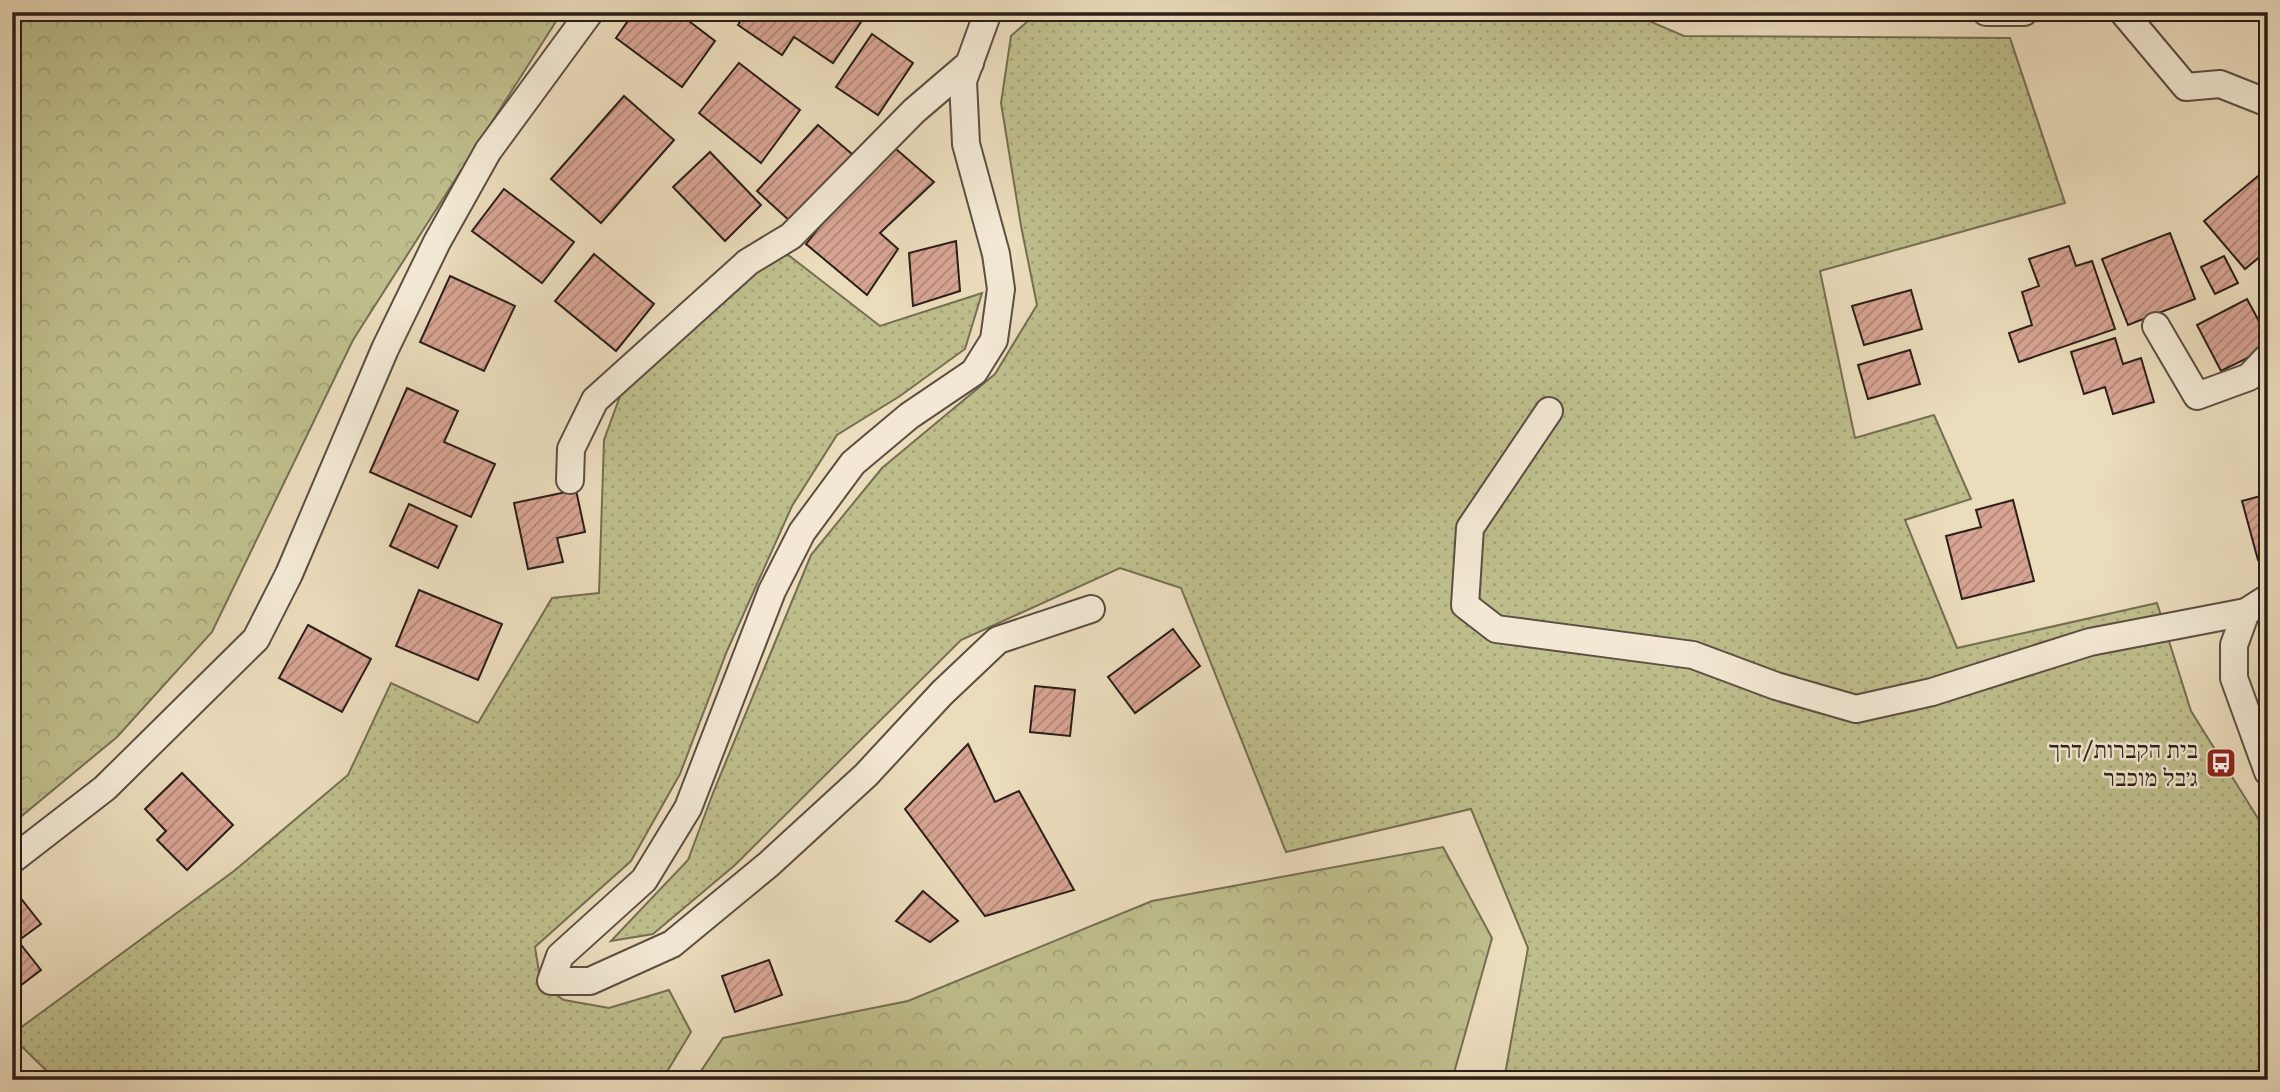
<svg xmlns="http://www.w3.org/2000/svg" width="2280" height="1092" font-family="'Gentium Book Plus','Frank Ruhl Libre',serif">
  <style>
    .grass { fill: url(#grass-dots); stroke: #756e52; stroke-width: 2 }
    .forest { fill: url(#forest-crowns); stroke: #756e52; stroke-width: 2 }
    .building { fill: url(#building-hatch); stroke: #2c1e19; stroke-width: 2 }
    .lines { fill: none; stroke-linecap: round; stroke-linejoin: round }
    .street-casing { stroke: #5c4e42; stroke-width: 30 }
    .street { stroke: #f2e8d3; stroke-width: 26 }
    .labels { text-anchor: middle; dominant-baseline: central; stroke-width: 5; stroke-linejoin: round; paint-order: stroke }
    .poi-label { font-size: 24px; fill: #2c1e19; stroke: #f2e8d3; text-anchor: end }
  </style>
  <defs>
    <pattern id="grass-dots" width="8" height="8" patternUnits="userSpaceOnUse" patternTransform="scale(1.75)"><rect width="8" height="8" fill="#bebe8c"/><path d="M2 2h.1M6 6h.1" fill="none" stroke="#a3a378" stroke-width="1.8" stroke-linecap="round"/></pattern>
    <pattern id="forest-crowns" width="20" height="18" patternUnits="userSpaceOnUse" patternTransform="scale(1.75)"><rect width="20" height="18" fill="#bebe8c"/><path d="M2 6a3 3 0 1 1 6 0M12 15a3 3 0 1 1 6 0" fill="none" stroke="#a3a378"/></pattern>
    <pattern id="building-hatch" width="6" height="6" patternUnits="userSpaceOnUse" patternTransform="scale(1.75)"><rect width="6" height="6" fill="#d7a493"/><path d="M-1 1l2-2M0 6l6-6M5 7l2-2" fill="none" stroke="#af8577"/></pattern>
  </defs>
  <rect width="100%" height="100%" fill="#ebdcbc"/>
  <filter id="stains"><feTurbulence type="fractalNoise" baseFrequency=".00286" numOctaves="4"/><feColorMatrix values="0 0 0 0 .2 0 0 0 0 .09 0 0 0 0 .02 0 0 0 .5 -.17"/></filter>
  <radialGradient id="worn" r=".72"><stop offset=".6" stop-color="#630" stop-opacity="0"/><stop offset="1" stop-color="#630" stop-opacity=".3"/></radialGradient>
  <g class="grass">
    <path d="M1038 12H1628L1684 36 2010 38 2065 203 1820 271 1855 438 1934 415 1971 499 1905 520 1957 648 2157 603 2191 711 2259 820 2268 830V1080H1504L1528 948 1471 809 1286 852 1181 588 1120 568 961 640 735 865 653 934 611 941 688 860 713 793 811 555 882 468 995 374 1037 305 1021 226 1001 103 1011 36Z"/>
    <path d="M765 237 880 326 982 293 965 349 900 396 837 435 792 506 727 651 680 774 631 861 535 947 541 985 564 1000 609 1008 669 990 691 1032 662 1080H56L12 1037V1034L234 871 348 775 391 683 478 723 552 598 599 593 604 440 634 358Z"/>
  </g>
  <g class="forest">
    <path d="M12 12H562L353 340 212 632 117 737 12 824Z"/>
    <path d="M1443 847 1492 938 1452 1080H695L723 1038 908 1001 1152 901Z"/>
  </g>
  <g class="building">
    <path d="M634 12H677L715 41 682 87 616 38Z"/>
    <path d="M746 12H846L861 22 833 63 794 37 782 55 738 25Z"/>
    <path d="M875 12H891L886 20Z"/>
    <path d="M872 34 913 63 878 115 836 87Z"/>
    <path d="M739 63 800 110 761 163 699 113Z"/>
    <path d="M624 96 674 140 601 223 551 179Z"/>
    <path d="M818 125 859 160 792 223 757 191Z"/>
    <path d="M896 149 934 182 880 233 898 249 867 295 806 244 843 197Z"/>
    <path d="M710 152 761 205 725 241 673 187Z"/>
    <path d="M2264 171 2268 175V250L2245 269 2204 221Z"/>
    <path d="M504 189 574 242 542 283 472 231Z"/>
    <path d="M2170 233 2195 299 2128 325 2102 259Z"/>
    <path d="M956 241 960 291 913 306 909 253Z"/>
    <path d="M2069 246 2076 266 2092 261 2115 329 2019 362 2009 333 2032 325 2022 292 2039 286 2029 259Z"/>
    <path d="M594 254 654 304 616 351 555 301Z"/>
    <path d="M2224 256 2238 283 2215 294 2201 267Z"/>
    <path d="M450 276 515 306 484 371 420 342Z"/>
    <path d="M1911 290 1922 329 1864 345 1852 306Z"/>
    <path d="M2247 299 2268 338V348L2221 371 2197 325Z"/>
    <path d="M2115 338 2123 364 2141 358 2154 402 2113 414 2105 387 2084 394 2071 352Z"/>
    <path d="M1910 350 1920 384 1868 399 1858 365Z"/>
    <path d="M407 388 458 411 444 442 495 464 471 517 370 472Z"/>
    <path d="M576 490 585 532 557 538 563 562 528 569 514 503Z"/>
    <path d="M2268 494V557L2258 560 2242 501Z"/>
    <path d="M2013 500 2034 581 1962 599 1946 536 1981 527 1976 510Z"/>
    <path d="M409 504 457 526 438 568 390 546Z"/>
    <path d="M419 590 502 624 478 680 396 646Z"/>
    <path d="M308 625 371 659 342 712 279 678Z"/>
    <path d="M1173 629 1200 666 1135 713 1108 677Z"/>
    <path d="M1035 686 1075 690 1070 736 1030 732Z"/>
    <path d="M968 744 995 802 1019 791 1074 890 985 916 905 809Z"/>
    <path d="M182 773 233 825 187 870 157 840 166 831 145 809Z"/>
    <path d="M12 887 41 924 18 941 41 970 12 992Z"/>
    <path d="M923 891 958 921 930 942 896 921Z"/>
    <path d="M769 960 782 995 735 1012 722 976Z"/>
  </g>
  <g class="lines">
    <g class="street-casing">
      <g id="street">
        <path d="M988 12 963 81 966 144 996 254 1001 289 994 340 974 372 909 416 853 463 802 532 772 591 688 808 644 880 560 956 551 981H590L672 944 769 864 866 775 942 693 998 640 1091 609"/>
        <path d="M1986 12H2024"/>
        <path d="M2123 12 2186 87 2220 84 2268 103"/>
        <path d="M2156 326 2197 396 2249 377 2268 357"/>
        <path d="M1549 411 1470 528 1465 605 1496 629 1693 655 1776 686 1856 709 1932 692 2090 642 2246 612"/>
        <path d="M570 480 571 449 595 400 748 262 791 236 914 111 970 63"/>
        <path d="M2268 598 2246 612 2234 645V678L2268 772"/>
        <path d="M12 860 105 788 256 639 289 574 385 349 437 242 488 151 590 12"/>
      </g>
    </g>
    <use href="#street" class="street"/>
  </g>
  <defs>
    <g id="bus-square" transform="scale(1.575)"><rect x="-9" y="-9" width="18" height="18" rx="4" fill="#8f2418" stroke="#f2e8d3"/><path d="M-5-6H5V4H4V6H2V4H-2V6H-4V4H-5ZM-3.5-4V0h7V-4ZM-3.5 1.2v1.5H-2V1.2ZM2 1.2v1.5H3.5V1.2Z" fill="#fff"/></g>
  </defs>
  <g fill-rule="evenodd">
    <use href="#bus-square" x="2221" y="763"/>
  </g>
  <g class="labels">
    <g class="poi-label">
      <text x="2198" y="749">בית הקברות/דרך<tspan x="2198" dy="28">ג׳בל מוכבר</tspan></text>
    </g>
  </g>
  <rect width="2280" height="1092" fill="none" stroke="#ebdcbc" stroke-width="42"/>
  <rect x="14" y="14" width="2252" height="1064" fill="none" stroke="#2c1e19" stroke-width="3.5"/>
  <rect x="21" y="21" width="2238" height="1050" fill="none" stroke="#2c1e19" stroke-width="2"/>
  <rect width="100%" height="100%" filter="url(#stains)"/>
  <rect width="100%" height="100%" fill="url(#worn)"/>
</svg>
